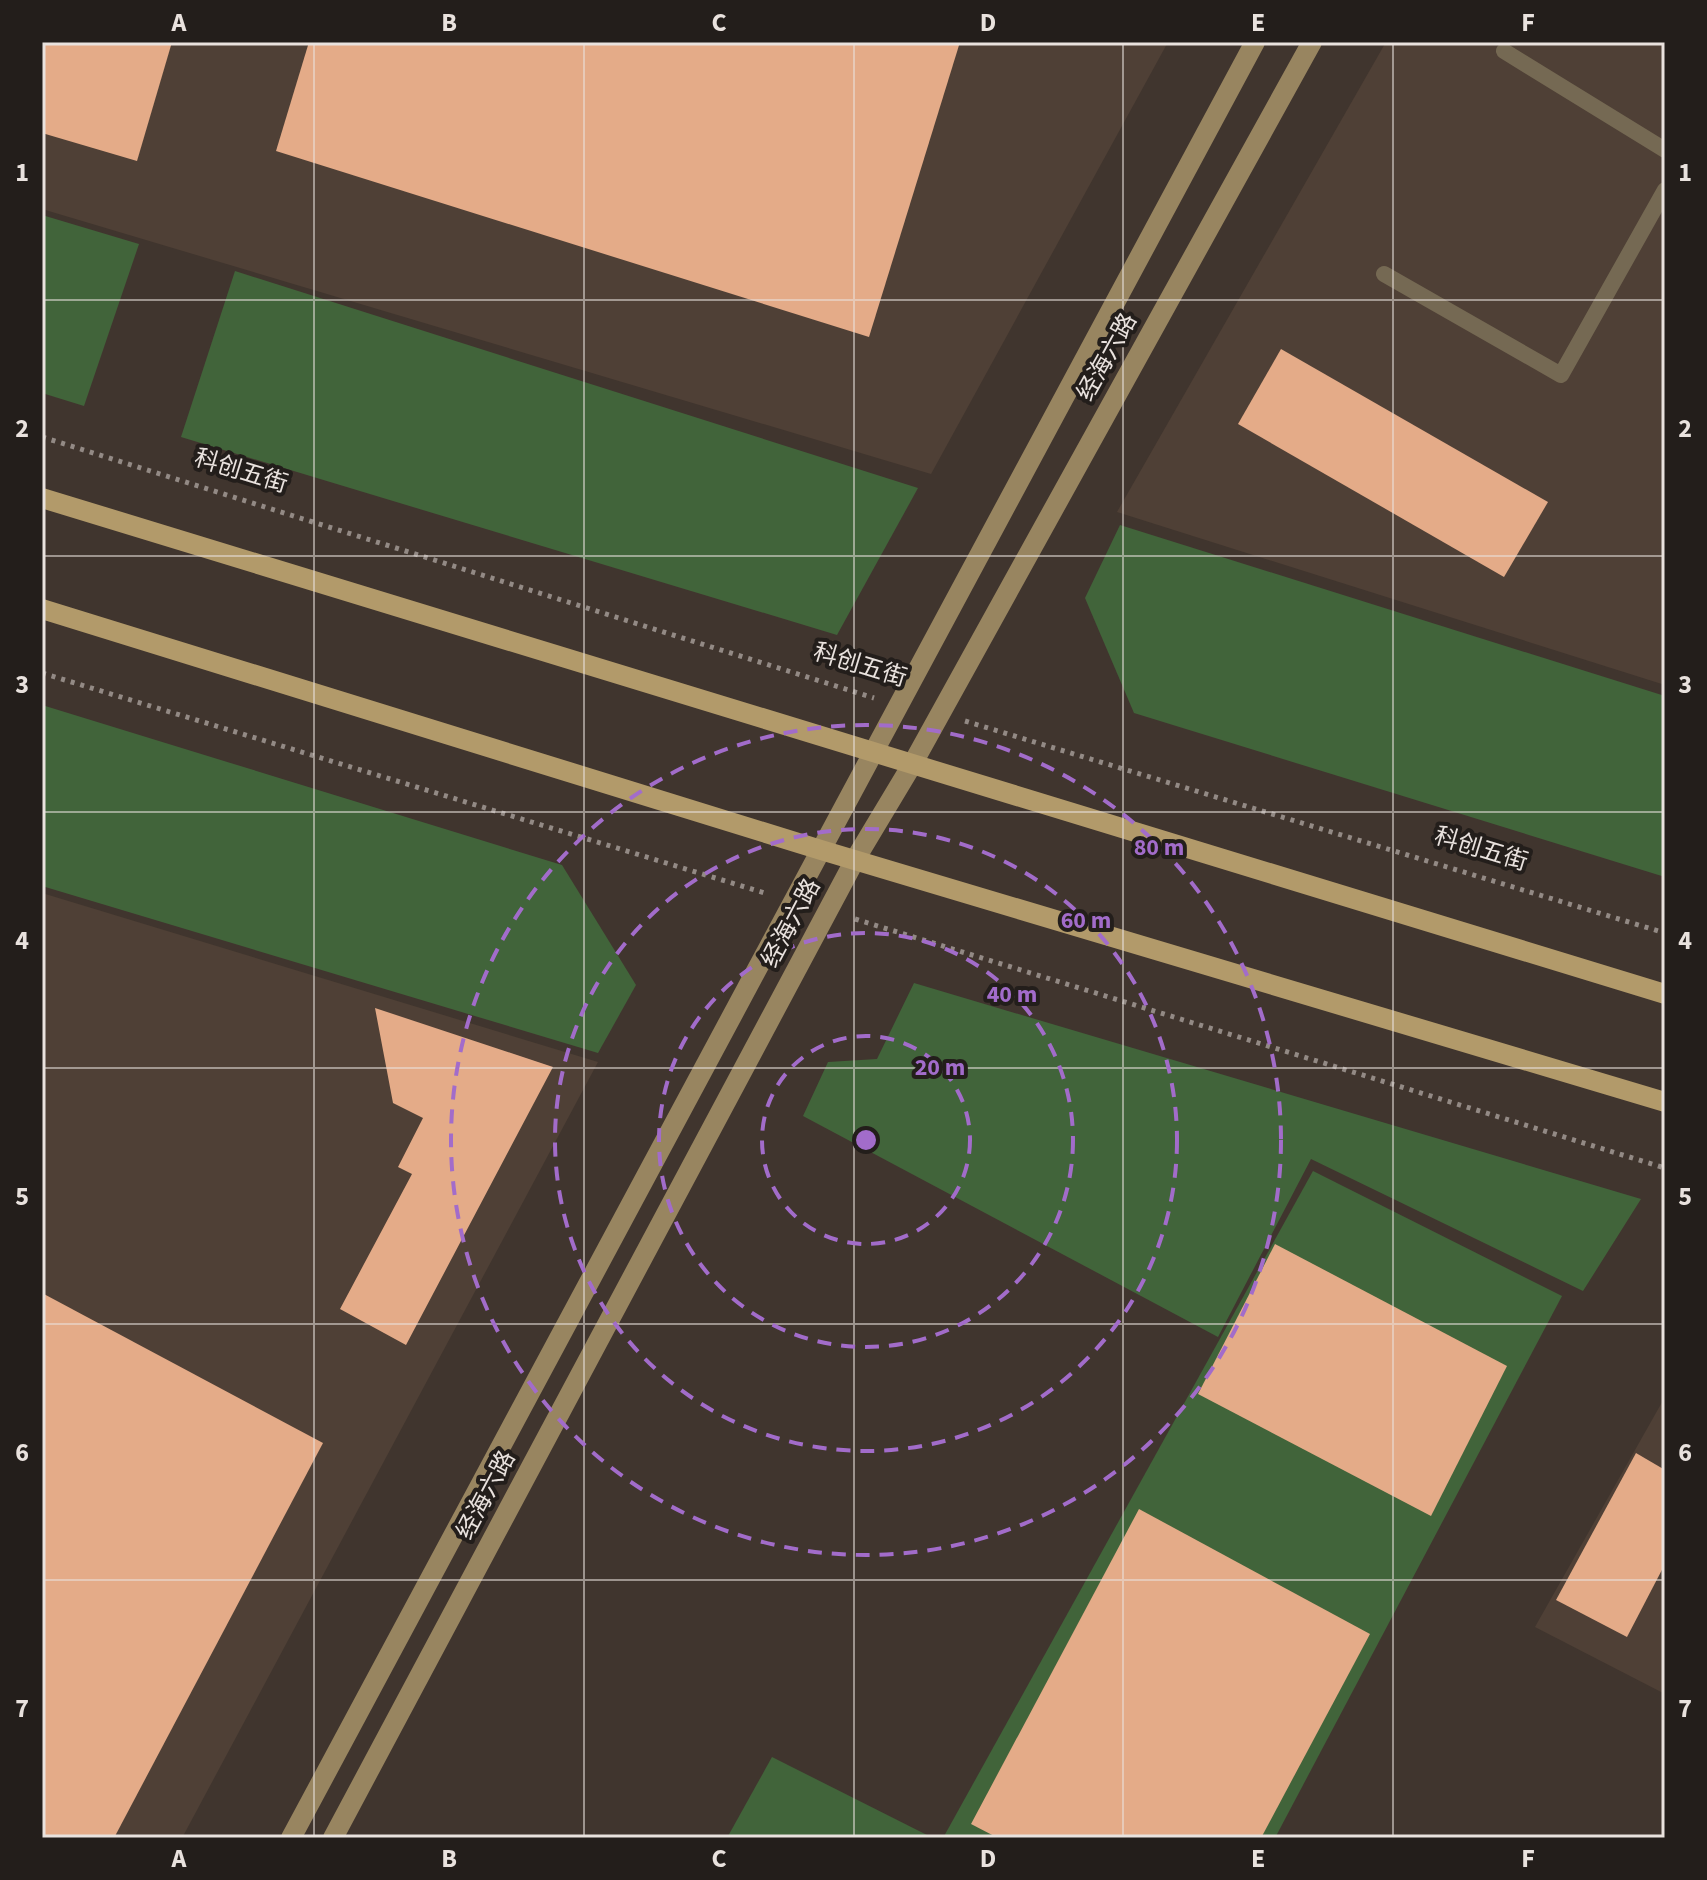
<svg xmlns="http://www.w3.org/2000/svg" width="1707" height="1880" font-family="'Source Sans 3','Noto Sans SC',sans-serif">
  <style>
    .built { fill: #4f4036 }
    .green { fill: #41643a }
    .building { fill: #e4ab88 }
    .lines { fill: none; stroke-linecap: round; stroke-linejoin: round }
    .path { stroke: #938a85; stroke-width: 5; stroke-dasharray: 4 6; stroke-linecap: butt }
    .lane { stroke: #756953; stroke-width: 16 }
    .secondary { stroke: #988560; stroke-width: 20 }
    .primary { stroke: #b29a6a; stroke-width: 20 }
    .grid { fill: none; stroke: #e9e2de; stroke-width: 2; stroke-opacity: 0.55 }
    .ring { fill: none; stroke: #a26cca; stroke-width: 4; stroke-dasharray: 14 10 }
    .labels { text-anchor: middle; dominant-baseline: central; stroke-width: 8; stroke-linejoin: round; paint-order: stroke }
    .street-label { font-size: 24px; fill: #e9e2de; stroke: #231e1b }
    .centre { fill: #a26cca; stroke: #231e1b; stroke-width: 4 }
    .ring-label { font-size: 24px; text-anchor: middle; font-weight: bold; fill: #a26cca; stroke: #231e1b; stroke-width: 8; stroke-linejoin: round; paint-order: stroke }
    .neatline { fill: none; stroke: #e9e2de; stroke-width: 3 }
    .grid-label { font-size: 26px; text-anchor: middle; font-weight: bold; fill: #e9e2de }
  </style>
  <rect width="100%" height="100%" fill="#40352e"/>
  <g class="built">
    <path d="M42 42H1168L931 474 42 209Z"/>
    <path d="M1386 42H1665V685L1117 512Z"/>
    <path d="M42 893 598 1062 182 1838H42Z"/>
    <path d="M1665 1397V1694L1535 1627Z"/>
  </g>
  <g class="green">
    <path d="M42 215 139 244 84 406 42 393Z"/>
    <path d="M235 271 918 488 837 635 181 437Z"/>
    <path d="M1120 525 1665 696V877L1134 713 1085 598Z"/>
    <path d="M42 705 562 865 636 985 598 1053 42 886Z"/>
    <path d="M914 983 1641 1199 1583 1291 1311 1159 1218 1337 803 1116 828 1062 877 1059Z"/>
    <path d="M1313 1171 1562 1296 1275 1838H943Z"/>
    <path d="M772 1757 933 1838H727Z"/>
  </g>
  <g class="building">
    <path d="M42 42H172L137 161 42 133Z"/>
    <path d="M309 42H960L869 337 276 151Z"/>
    <path d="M1281 349 1548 502 1504 577 1238 424Z"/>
    <path d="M375 1008 553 1067 406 1345 340 1309 412 1174 398 1167 423 1118 393 1103Z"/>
    <path d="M1275 1244 1507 1366 1431 1516 1198 1394Z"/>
    <path d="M42 1293 323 1443 114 1838H42Z"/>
    <path d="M1636 1453 1665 1470V1564L1627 1637 1556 1600Z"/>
    <path d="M1139 1509 1370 1634 1261 1838H998L971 1824Z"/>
  </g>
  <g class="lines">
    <g class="path">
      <path d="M42 437 874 698"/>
      <path d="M42 673 768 894"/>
      <path d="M965 721 1665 933"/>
      <path d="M855 919 1665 1168"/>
    </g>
    <g class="lane">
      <path d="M1504 51 1665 150"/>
      <path d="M1384 274 1561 375 1665 190"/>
    </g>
    <g class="secondary">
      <path d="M291 1838C611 1238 934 641 1255 42"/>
      <path d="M333 1838 856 858 913 763 1312 42"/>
    </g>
    <g class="primary">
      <path d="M42 498 1665 994"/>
      <path d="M42 609 821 850 1665 1102"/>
    </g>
  </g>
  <path class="grid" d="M314 42V1838M584 42V1838M854 42V1838M1123 42V1838M1393 42V1838M42 300H1665M42 556H1665M42 812H1665M42 1068H1665M42 1324H1665M42 1580H1665"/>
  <g class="ring">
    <circle cx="866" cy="1140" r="104"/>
    <circle cx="866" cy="1140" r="207"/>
    <circle cx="866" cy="1140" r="311"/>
    <circle cx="866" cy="1140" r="415"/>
  </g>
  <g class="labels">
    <g class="street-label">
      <text transform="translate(1107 357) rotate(-61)">经海六路</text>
      <text transform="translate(241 471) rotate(17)">科创五街</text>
      <text transform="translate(860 665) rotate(17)">科创五街</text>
      <text transform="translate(1481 849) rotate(17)">科创五街</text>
      <text transform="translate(791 923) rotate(-62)">经海六路</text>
      <text transform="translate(486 1495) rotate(-62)">经海六路</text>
    </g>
  </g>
  <circle cx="866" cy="1140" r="12" class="centre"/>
  <g class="ring-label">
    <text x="1159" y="855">80 m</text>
    <text x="1086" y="928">60 m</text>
    <text x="1012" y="1002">40 m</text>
    <text x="940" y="1075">20 m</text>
  </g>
  <rect width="1707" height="1880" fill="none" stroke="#231e1b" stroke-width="88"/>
  <rect x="44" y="44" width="1619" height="1792" class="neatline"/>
  <g class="grid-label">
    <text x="179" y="31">A</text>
    <text x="449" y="31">B</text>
    <text x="719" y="31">C</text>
    <text x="988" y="31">D</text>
    <text x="1258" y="31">E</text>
    <text x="1528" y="31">F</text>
    <text x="22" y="181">1</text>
    <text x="1685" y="181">1</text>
    <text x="22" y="437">2</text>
    <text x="1685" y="437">2</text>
    <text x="22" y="693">3</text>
    <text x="1685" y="693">3</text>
    <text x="22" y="949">4</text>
    <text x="1685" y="949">4</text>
    <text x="22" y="1205">5</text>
    <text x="1685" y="1205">5</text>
    <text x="22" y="1461">6</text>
    <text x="1685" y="1461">6</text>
    <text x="22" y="1717">7</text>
    <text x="1685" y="1717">7</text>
    <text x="179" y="1867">A</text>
    <text x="449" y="1867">B</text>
    <text x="719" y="1867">C</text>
    <text x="988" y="1867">D</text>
    <text x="1258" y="1867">E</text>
    <text x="1528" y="1867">F</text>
  </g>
</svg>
